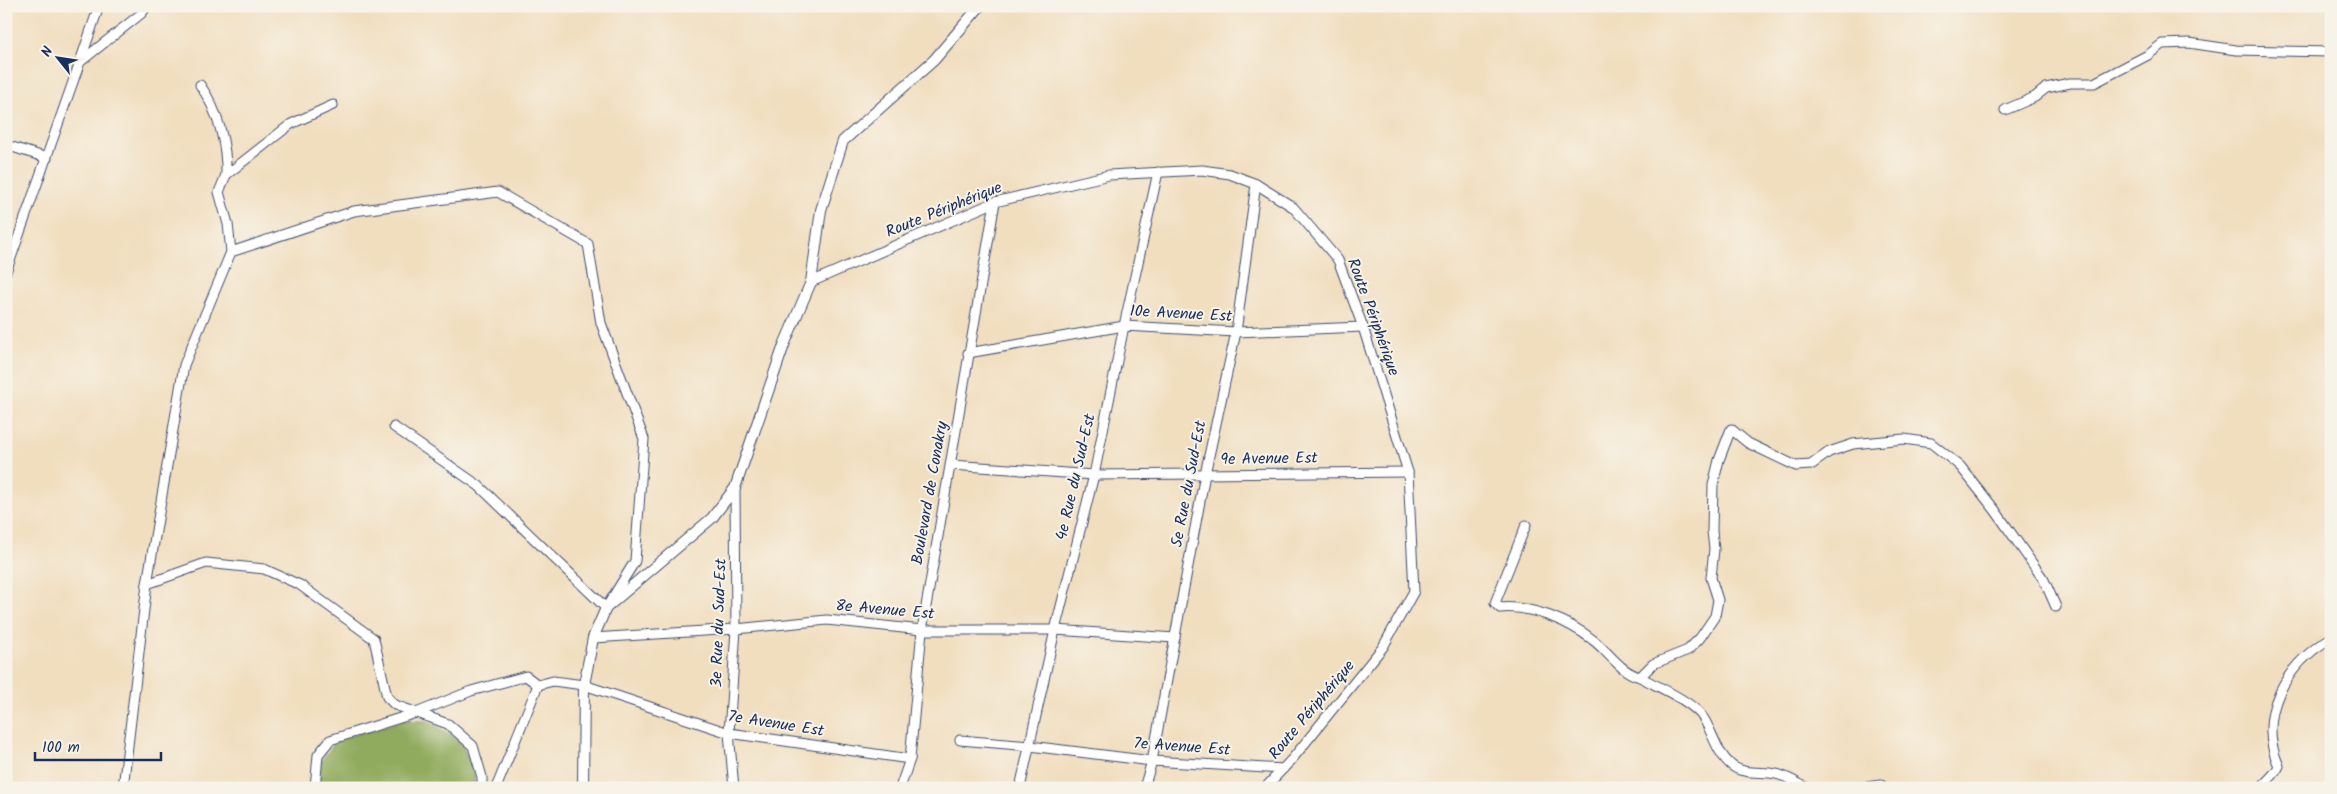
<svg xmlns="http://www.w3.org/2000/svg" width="2337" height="794" font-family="Kalam,sans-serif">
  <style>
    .forest { fill: #90ab5d; stroke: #566d5e }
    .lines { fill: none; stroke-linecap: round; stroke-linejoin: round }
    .minor-casing { stroke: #3b496d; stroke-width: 11 }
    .tertiary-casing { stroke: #3b496d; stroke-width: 12 }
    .minor { stroke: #fff; stroke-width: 9 }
    .tertiary { stroke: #fff; stroke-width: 10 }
    .labels { text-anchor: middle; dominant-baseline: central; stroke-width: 4; stroke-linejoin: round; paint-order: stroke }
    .street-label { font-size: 16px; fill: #1b2f5e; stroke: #f7f3e8 }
  </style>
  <rect width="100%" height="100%" fill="#f7f3e8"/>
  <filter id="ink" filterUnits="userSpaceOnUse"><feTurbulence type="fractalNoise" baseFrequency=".02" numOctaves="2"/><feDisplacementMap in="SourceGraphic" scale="10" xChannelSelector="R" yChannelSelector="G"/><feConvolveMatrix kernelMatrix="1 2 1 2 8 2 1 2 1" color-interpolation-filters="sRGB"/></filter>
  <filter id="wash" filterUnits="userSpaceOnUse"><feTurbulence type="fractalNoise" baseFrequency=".0096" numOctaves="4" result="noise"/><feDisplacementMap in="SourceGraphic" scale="20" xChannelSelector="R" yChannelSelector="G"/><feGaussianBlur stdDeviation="1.12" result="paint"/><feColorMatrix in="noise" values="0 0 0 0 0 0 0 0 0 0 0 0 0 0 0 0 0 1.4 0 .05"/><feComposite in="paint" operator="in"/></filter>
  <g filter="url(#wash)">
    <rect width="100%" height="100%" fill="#f1debf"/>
    <path class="forest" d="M405 720 428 721 459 740 474 768 475 788H319L321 761 337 740Z"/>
  </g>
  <g filter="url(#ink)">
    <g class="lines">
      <g class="minor-casing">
        <g id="minor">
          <path d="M80 62 99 6"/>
          <path d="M200 85C218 110 227 145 226 175"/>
          <path d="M2005 110 2035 97 2046 88 2070 83H2094L2148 55 2162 44 2189 43 2236 50 2331 52"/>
          <path d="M6 145 47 158"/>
          <path d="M231 252 354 211 498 192 588 244 601 323 644 439 635 561 606 608 479 486 394 427"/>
          <path d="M6 272 80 62 142 13 147 6"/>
          <path d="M811 282 995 202 1109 175 1202 170 1230 174 1256 184 1293 207 1338 260 1363 327 1408 472 1414 591 1383 647 1293 758 1265 788"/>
          <path d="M968 353 1124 326 1236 332 1363 327"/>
          <path d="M951 465 1094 475 1408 472"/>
          <path d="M1526 525 1495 603 1500 608C1531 605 1569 621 1593 640 1609 652 1620 672 1640 677L1653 664 1688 650 1700 638 1715 616 1718 600 1711 578 1714 549 1712 531 1713 485 1719 460 1731 429 1748 443 1796 466 1811 465 1829 452 1853 444 1904 439 1931 443 1960 466 1995 510 2044 580 2056 607"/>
          <path d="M147 584 206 563 264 569 300 585 374 639 387 697 395 705 448 724 473 746 482 777V788"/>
          <path d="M593 638 736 629 827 620 922 630H1055L1175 638"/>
          <path d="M1640 677C1658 687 1694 702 1704 719 1713 734 1717 753 1731 765 1743 775 1761 771 1776 774 1786 776 1797 783 1807 788"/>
          <path d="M960 740 1030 746 1152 761 1283 769"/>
          <path d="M123 788 147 584 184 365 231 252 228 224 219 192 226 175 291 124 333 105"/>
          <path d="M315 788 318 755 330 740 416 713 471 691 526 676 538 685"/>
          <path d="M496 788 538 685 553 681 584 685 729 733 910 759"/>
          <path d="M734 788 729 733 736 629 735 488"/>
          <path d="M900 788 910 759 922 630 995 202"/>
          <path d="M1020 788 1055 630 1094 475 1124 326 1158 172"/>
          <path d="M1144 788 1152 761 1205 474 1236 332 1256 184"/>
          <path d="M1860 788 1881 785"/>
          <path d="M2261 788C2267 780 2275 775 2279 766 2256 715 2286 664 2331 638"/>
        </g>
      </g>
      <g class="tertiary-casing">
        <path id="tertiary" d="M583 788 584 685 593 638 606 608 712 518 735 488 784 345 811 282 821 210 843 141 934 60 980 6"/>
      </g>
      <use href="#minor" class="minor"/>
      <use href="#tertiary" class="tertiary"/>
    </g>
  </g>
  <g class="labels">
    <g class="street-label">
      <text transform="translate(944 210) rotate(-22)">Route Périphérique</text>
      <text transform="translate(1181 314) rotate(3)">10e Avenue Est</text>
      <text transform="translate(1373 317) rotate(70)">Route Périphérique</text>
      <text transform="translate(1269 459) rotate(-1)">9e Avenue Est</text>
      <text transform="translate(1076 477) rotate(-77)">4e Rue du Sud-Est</text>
      <text transform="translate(1189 484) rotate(-79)">5e Rue du Sud-Est</text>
      <text transform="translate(930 493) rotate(-80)">Boulevard de Conakry</text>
      <text transform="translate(885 610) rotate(5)">8e Avenue Est</text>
      <text transform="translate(719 623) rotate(-88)">3e Rue du Sud-Est</text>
      <text transform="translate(1312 710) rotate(-50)">Route Périphérique</text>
      <text transform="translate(776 724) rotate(9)">7e Avenue Est</text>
      <text transform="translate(1182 747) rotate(4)">7e Avenue Est</text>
    </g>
  </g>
  <rect width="2337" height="794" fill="none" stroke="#f7f3e8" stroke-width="25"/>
  <g transform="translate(58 58) rotate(300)" stroke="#f7f3e8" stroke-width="4" paint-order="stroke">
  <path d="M0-4L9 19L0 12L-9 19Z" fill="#1b2f5e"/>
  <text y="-8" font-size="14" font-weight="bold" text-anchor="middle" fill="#1b2f5e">N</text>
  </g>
  <path d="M35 752v8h126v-8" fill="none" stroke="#1b2f5e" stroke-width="2.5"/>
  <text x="42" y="752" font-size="15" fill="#1b2f5e" stroke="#f7f3e8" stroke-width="4" paint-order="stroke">100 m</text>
</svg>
